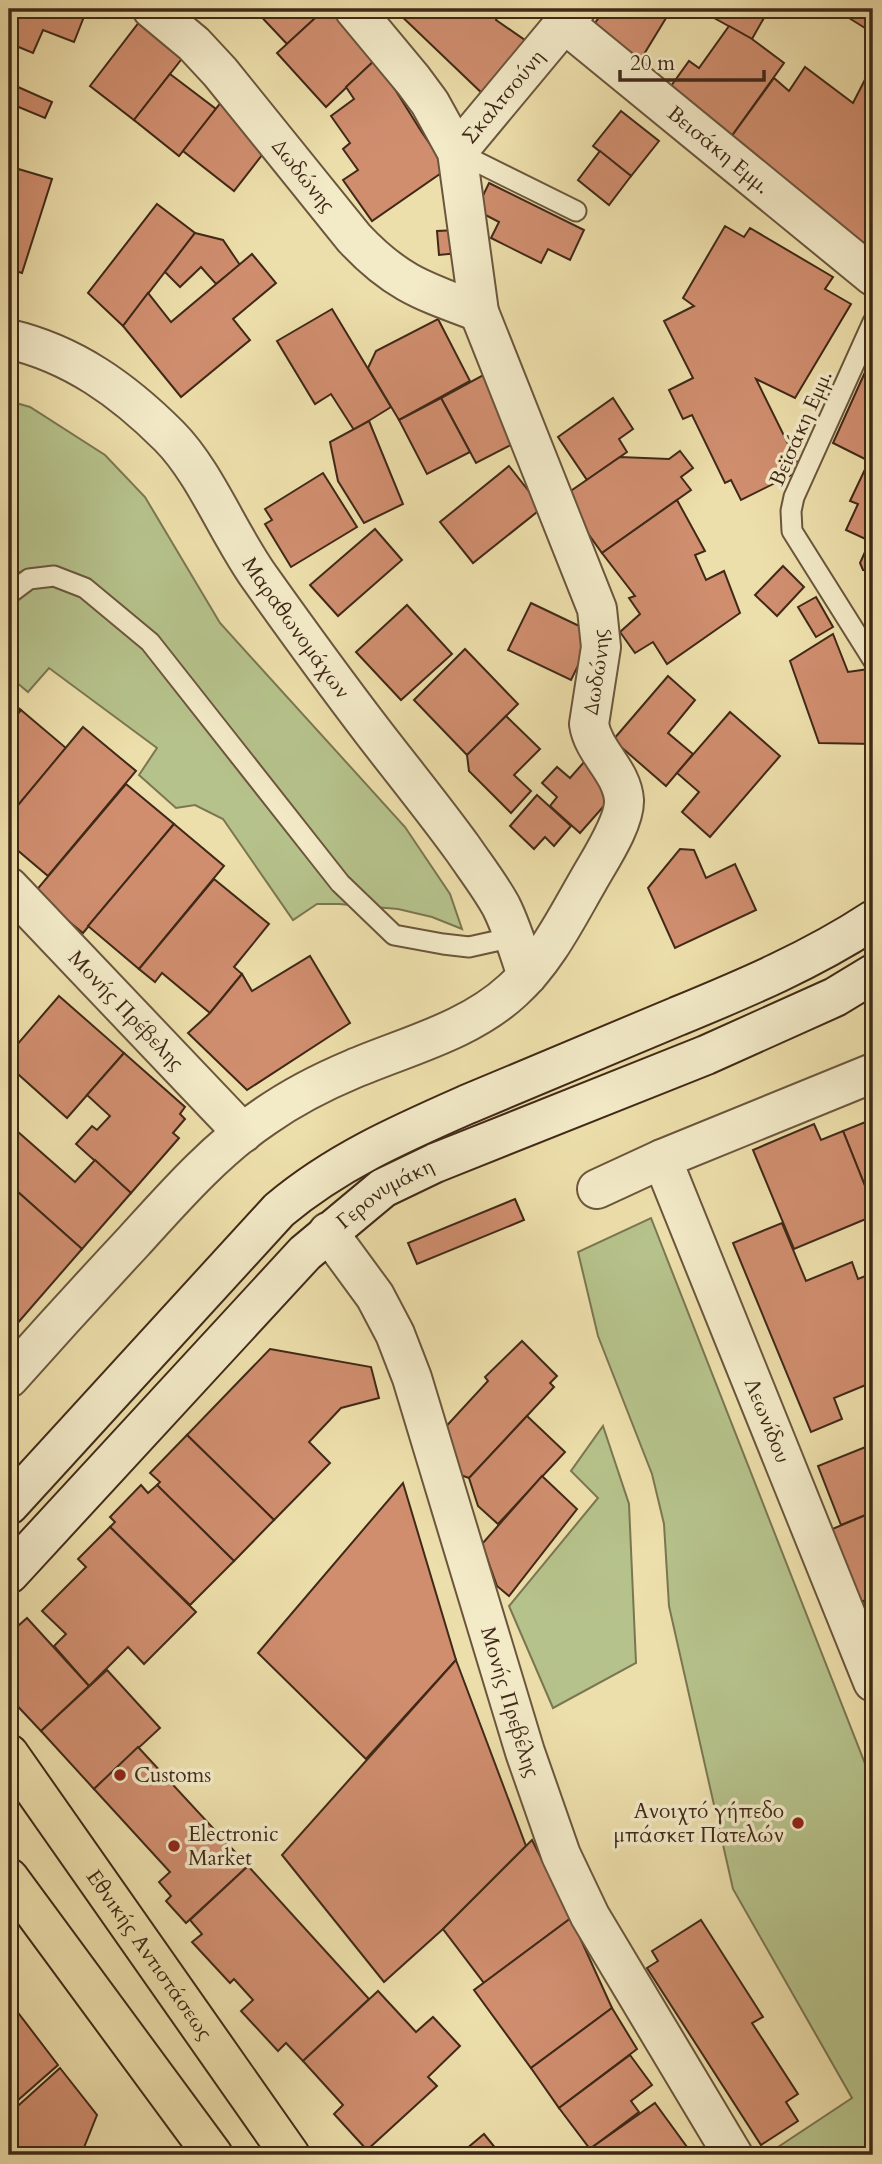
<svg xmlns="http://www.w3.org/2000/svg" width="882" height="2164" font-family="Cardo,serif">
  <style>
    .green { fill: #b6c28b; stroke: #7b7652; stroke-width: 2 }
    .building { fill: #d08e6f; stroke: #402918; stroke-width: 2 }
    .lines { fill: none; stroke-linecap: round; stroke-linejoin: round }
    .lane-casing { stroke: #6b563d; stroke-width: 23 }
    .street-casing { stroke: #6b563d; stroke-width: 42 }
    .secondary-casing { stroke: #402918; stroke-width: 42 }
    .primary-casing { stroke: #402918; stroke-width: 42 }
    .lane { stroke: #f3eac8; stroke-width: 19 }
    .street { stroke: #f3eac8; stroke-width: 38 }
    .secondary { stroke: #f3eac8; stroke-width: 38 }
    .primary { stroke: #eddfab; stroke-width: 38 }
    .poi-dot { fill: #8f2418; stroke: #f3eac8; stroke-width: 2.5 }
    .labels { text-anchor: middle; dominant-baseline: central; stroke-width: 7; stroke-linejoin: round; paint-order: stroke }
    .street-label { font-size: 21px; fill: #402918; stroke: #f3eac8 }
    .poi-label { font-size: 21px; fill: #402918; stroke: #f3eac8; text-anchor: start }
  </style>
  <rect width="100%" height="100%" fill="#eddfab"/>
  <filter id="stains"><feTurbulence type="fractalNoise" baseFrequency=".00286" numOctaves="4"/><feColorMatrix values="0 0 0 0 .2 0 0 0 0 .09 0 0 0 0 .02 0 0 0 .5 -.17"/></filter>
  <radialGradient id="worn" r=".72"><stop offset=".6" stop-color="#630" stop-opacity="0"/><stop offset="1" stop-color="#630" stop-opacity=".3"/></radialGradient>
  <g class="green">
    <path d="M9 401 30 407 105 455 145 497 220 623 405 827 450 894 462 929 432 917 398 909 339 904H317L293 920 223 819 195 805 176 808 139 775 157 748 49 668 28 692 9 676V591L20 573 9 563Z"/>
    <path d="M651 1218 873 1784V2155H766L852 2098 733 1889 669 1606 664 1524 652 1474 598 1336 578 1252Z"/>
    <path d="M603 1426 629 1504 636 1663 553 1708 509 1606 598 1498 571 1471Z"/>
  </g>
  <g class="building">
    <path d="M9 9H87L74 42 43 30 33 53 9 43Z"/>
    <path d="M254 9H325L287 44Z"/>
    <path d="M325 9H330L376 59 326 107 277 53Z"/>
    <path d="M394 9H501L496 20 532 45 487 98Z"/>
    <path d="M605 9H652L666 18 638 64 590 30Z"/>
    <path d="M698 9H769L752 39Z"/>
    <path d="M854 9H873V33L849 18Z"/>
    <path d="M140 21 184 56 134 120 90 86Z"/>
    <path d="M729 26 752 39 784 63 726 144 666 93 689 61 699 68Z"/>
    <path d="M376 59 421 131 447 169 372 221 343 180 358 170 343 149 350 143 331 116 354 99 346 87Z"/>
    <path d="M873 64V249L864 259 726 144 774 78 789 91 805 67 853 103Z"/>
    <path d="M170 74 216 109 179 156 134 120Z"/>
    <path d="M9 83 52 102 45 118 9 103Z"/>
    <path d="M222 101 273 141 234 191 183 151Z"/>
    <path d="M621 111 659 141 631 176 593 146Z"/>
    <path d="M600 151 631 176 609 205 578 180Z"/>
    <path d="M15 168 52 179 22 273 9 269V171Z"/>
    <path d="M489 183 584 230 570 260 548 249 541 263 491 238 499 222 476 210Z"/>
    <path d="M157 204 195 233 123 326 88 293Z"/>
    <path d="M725 226 744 237 750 228 833 277 825 289 851 304 795 398 756 379 801 470 741 500 731 480 725 483 692 415 683 419 669 390 693 378 664 321 694 306 683 298Z"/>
    <path d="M457 230 459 253 439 255 437 231Z"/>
    <path d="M195 233 223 240 240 265 216 284 201 267 180 287 165 272Z"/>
    <path d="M252 254 276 283 233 319 250 340 181 397 123 326 148 293 171 322Z"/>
    <path d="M332 309 391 407 354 430 331 394 315 404 277 341Z"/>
    <path d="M438 319 470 381 399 420 368 368 376 351Z"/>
    <path d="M866 370 873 374V571L863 570 860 563 870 541 846 530 858 504 850 501 869 461 833 443Z"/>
    <path d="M487 373 522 439 476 463 441 398Z"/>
    <path d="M441 398 470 452 427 474 399 420Z"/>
    <path d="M613 398 633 429 619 439 627 452 587 480 558 437Z"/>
    <path d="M369 421 403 504 364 523 338 481 330 442Z"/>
    <path d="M680 451 693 468 681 477 691 490 602 553 562 497 620 457 669 459Z"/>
    <path d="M509 466 542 508 473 563 440 522Z"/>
    <path d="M323 473 357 527 291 567 265 524 272 520 265 509Z"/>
    <path d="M677 500 705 551 695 555 706 580 724 571 740 613 667 664 653 642 635 653 620 632 640 614 629 598 635 596 602 553Z"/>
    <path d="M375 529 402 560 338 616 310 585Z"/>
    <path d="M783 566 804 587 777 616 755 595Z"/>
    <path d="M816 597 833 627 816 637 798 607Z"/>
    <path d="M531 603 594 633 571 680 508 650Z"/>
    <path d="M407 605 452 654 401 700 356 652Z"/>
    <path d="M833 634 848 672 869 669 873 711V744L819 743 790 661Z"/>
    <path d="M465 649 518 704 467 755 414 700Z"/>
    <path d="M668 676 695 700 668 733 693 754 666 786 613 740Z"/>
    <path d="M9 700 21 710 9 724Z"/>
    <path d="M21 710 66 748 9 816V724Z"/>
    <path d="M730 712 780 756 710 837 682 812 699 792 677 773Z"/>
    <path d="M506 716 540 749 514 775 531 791 511 813 469 771 467 755Z"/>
    <path d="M83 727 136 771 48 876 9 843V816Z"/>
    <path d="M585 761 618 790 580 833 550 806 557 797 542 783 557 767 570 778Z"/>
    <path d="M126 784 174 824 83 933 34 893Z"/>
    <path d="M537 795 571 826 554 846 545 837 534 849 510 826Z"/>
    <path d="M174 824 224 866 139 969 88 926Z"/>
    <path d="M680 849 694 850 706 878 735 864 756 910 675 948 648 888Z"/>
    <path d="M214 879 269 924 234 967 242 974 210 1013 162 973 155 982 139 969Z"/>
    <path d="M310 956 350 1023 247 1090 188 1033 210 1013 242 974 252 991Z"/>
    <path d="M59 996 124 1053 67 1118 9 1066V1054Z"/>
    <path d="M124 1053 185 1107 180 1114 185 1119 173 1133 179 1138 131 1193 76 1144 92 1126 97 1130 110 1116 87 1095Z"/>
    <path d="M873 1119V1206L843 1131Z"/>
    <path d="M814 1124 821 1140 843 1131 873 1206V1216L794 1249 753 1150Z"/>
    <path d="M17 1131 75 1182 95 1160 131 1193 82 1249 9 1184V1140Z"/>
    <path d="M9 1184 82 1249 9 1333Z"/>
    <path d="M515 1199 524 1220 417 1264 408 1243Z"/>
    <path d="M782 1223 806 1281 852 1262 858 1279 873 1273V1382L834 1398 842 1419 811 1432 733 1243Z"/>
    <path d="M522 1341 557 1376 550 1383 554 1387 469 1478 455 1473 440 1433 488 1381 485 1377Z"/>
    <path d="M270 1349 371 1367 379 1398 341 1408 309 1442 330 1463 274 1520 187 1435Z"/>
    <path d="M527 1416 565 1452 498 1524 478 1506 469 1478Z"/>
    <path d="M187 1435 274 1520 234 1561 157 1485 160 1482 150 1473Z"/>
    <path d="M873 1444V1512L841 1525 818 1466Z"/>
    <path d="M542 1476 577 1509 509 1596 497 1586 482 1544Z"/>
    <path d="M403 1483 456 1660 366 1759 258 1653Z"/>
    <path d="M141 1485 148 1493 157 1485 234 1561 190 1605 110 1527 115 1522 110 1517Z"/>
    <path d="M873 1512V1597L859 1603 830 1530Z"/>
    <path d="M110 1527 196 1612 144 1664 128 1647 89 1686 54 1646 66 1634 42 1611 86 1567 78 1559Z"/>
    <path d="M873 1597V1638L859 1603Z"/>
    <path d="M27 1618 89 1686 41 1731 9 1697V1634Z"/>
    <path d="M456 1660 526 1846 443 1929 384 1982 282 1855Z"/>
    <path d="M107 1670 160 1728 94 1789 41 1731Z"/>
    <path d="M138 1747 248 1866 186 1923 166 1901 171 1896 159 1882 170 1872 94 1789Z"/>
    <path d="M532 1840 571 1918 484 1983 443 1929Z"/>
    <path d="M248 1866 369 1999 303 2061 286 2043 278 2051 241 2011 253 2000 234 1979 230 1983 192 1942 202 1934 190 1920Z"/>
    <path d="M571 1918 612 2008 531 2068 474 1990Z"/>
    <path d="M701 1920 763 2017 752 2023 798 2094 786 2102 798 2121 761 2145 647 1968 658 1961 652 1951Z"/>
    <path d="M378 1991 416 2032 433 2017 460 2046 428 2077 437 2086 367 2150 334 2114 343 2105 303 2061Z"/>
    <path d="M612 2008 637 2049 559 2108 531 2068Z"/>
    <path d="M16 2010 58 2065 9 2108V2015Z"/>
    <path d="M630 2055 652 2085 631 2101 639 2112 590 2149 559 2108Z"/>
    <path d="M60 2068 97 2115 81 2155H9V2114Z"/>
    <path d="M655 2103 687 2147 675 2155H581Z"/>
    <path d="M484 2134 501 2155H459Z"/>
  </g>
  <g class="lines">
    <g class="lane-casing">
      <g id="lane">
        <path d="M457 152 576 211"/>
        <path d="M873 322 794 497 791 511 792 531 873 660"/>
        <path d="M9 594 29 579 54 576 85 588 150 642 340 883 394 935 443 944 469 947 514 937"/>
      </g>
    </g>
    <g class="street-casing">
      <g id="street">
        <path id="s1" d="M152 9 194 44 220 72 354 238C396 283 423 291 479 312"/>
        <path id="s2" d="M564 23 873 276"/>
        <path id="s3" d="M457 152 576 9"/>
        <path id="s4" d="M9 339C73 354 123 390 169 436 205 472 229 535 260 578 297 630 334 681 373 732 403 771 434 809 463 849 476 868 490 886 501 906 512 928 519 952 527 976"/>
        <path id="s5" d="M9 887 243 1133"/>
        <path id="s6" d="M662 1159 873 1682"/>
        <path d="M597 1189 662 1159 873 1073"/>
        <path id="s7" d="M328 1232 375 1296 395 1334 412 1378 525 1752 561 1855 590 1916 733 2155"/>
        <path id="s8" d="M9 1378C50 1332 92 1286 134 1241 174 1197 215 1150 264 1117 291 1098 322 1082 353 1069 407 1046 469 1031 513 990 546 960 566 919 588 881 599 861 625 823 624 800 622 771 593 752 589 724L601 647 597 609 479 312 457 152 430 103 413 80 354 9"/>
      </g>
    </g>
    <g class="secondary-casing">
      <g id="secondary">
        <path d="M9 1505 279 1210C336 1162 400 1134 468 1104 538 1074 608 1045 678 1016 746 988 812 960 873 920"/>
        <path id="s9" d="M9 1574 305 1253 383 1188 435 1163 706 1055 835 997 873 974"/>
      </g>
    </g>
    <g class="primary-casing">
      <g id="primary">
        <path id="s10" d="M9 1754 290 2155"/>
        <path d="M9 1878 213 2155"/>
      </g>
    </g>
    <use href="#lane" class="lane"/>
    <use href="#street" class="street"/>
    <use href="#secondary" class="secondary"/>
    <use href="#primary" class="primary"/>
  </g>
  <g class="poi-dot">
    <circle cx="120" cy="1775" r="7"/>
    <circle cx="798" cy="1823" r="7"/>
    <circle cx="174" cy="1846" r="7"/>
  </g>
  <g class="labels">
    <g class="street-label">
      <text stroke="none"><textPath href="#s3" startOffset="72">Σκαλτσούνη</textPath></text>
      <text stroke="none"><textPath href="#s2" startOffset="200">Βεισάκη Εμμ.</textPath></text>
      <text stroke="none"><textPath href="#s1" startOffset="226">Δωδώνης</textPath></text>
      <text transform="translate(801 428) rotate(-66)">Βεϊσάκη Εμμ.</text>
      <text stroke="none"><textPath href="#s4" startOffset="420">Μαραθωνομάχων</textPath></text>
      <text stroke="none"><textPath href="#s8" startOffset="1006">Δωδώνης</textPath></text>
      <text stroke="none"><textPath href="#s5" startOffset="170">Μονής Πρέβελης</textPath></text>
      <text stroke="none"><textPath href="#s9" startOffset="537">Γερονυμάκη</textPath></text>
      <text stroke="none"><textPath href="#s6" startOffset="282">Λεωνίδου</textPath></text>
      <text stroke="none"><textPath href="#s7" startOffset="508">Μονής Πρεβέλης</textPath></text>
      <text stroke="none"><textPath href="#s10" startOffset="245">Εθνικής Αντιστάσεως</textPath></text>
    </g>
    <g class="poi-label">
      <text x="134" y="1775">Customs</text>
      <text x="784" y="1811" text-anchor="end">Ανοιχτό γήπεδο<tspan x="784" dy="24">μπάσκετ Πατελών</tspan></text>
      <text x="188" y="1834">Electronic<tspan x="188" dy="24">Market</tspan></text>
    </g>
  </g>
  <rect width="882" height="2164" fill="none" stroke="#eddfab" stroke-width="35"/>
  <rect x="10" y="10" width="861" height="2143" fill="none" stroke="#402918" stroke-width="3.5"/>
  <rect x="18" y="18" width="847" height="2129" fill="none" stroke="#402918" stroke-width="2"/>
  <path d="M620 70v10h144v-10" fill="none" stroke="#402918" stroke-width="3.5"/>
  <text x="630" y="70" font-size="21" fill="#402918" stroke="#f3eac8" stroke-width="5" paint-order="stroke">20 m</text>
  <rect width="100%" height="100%" filter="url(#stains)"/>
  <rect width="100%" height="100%" fill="url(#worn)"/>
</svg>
